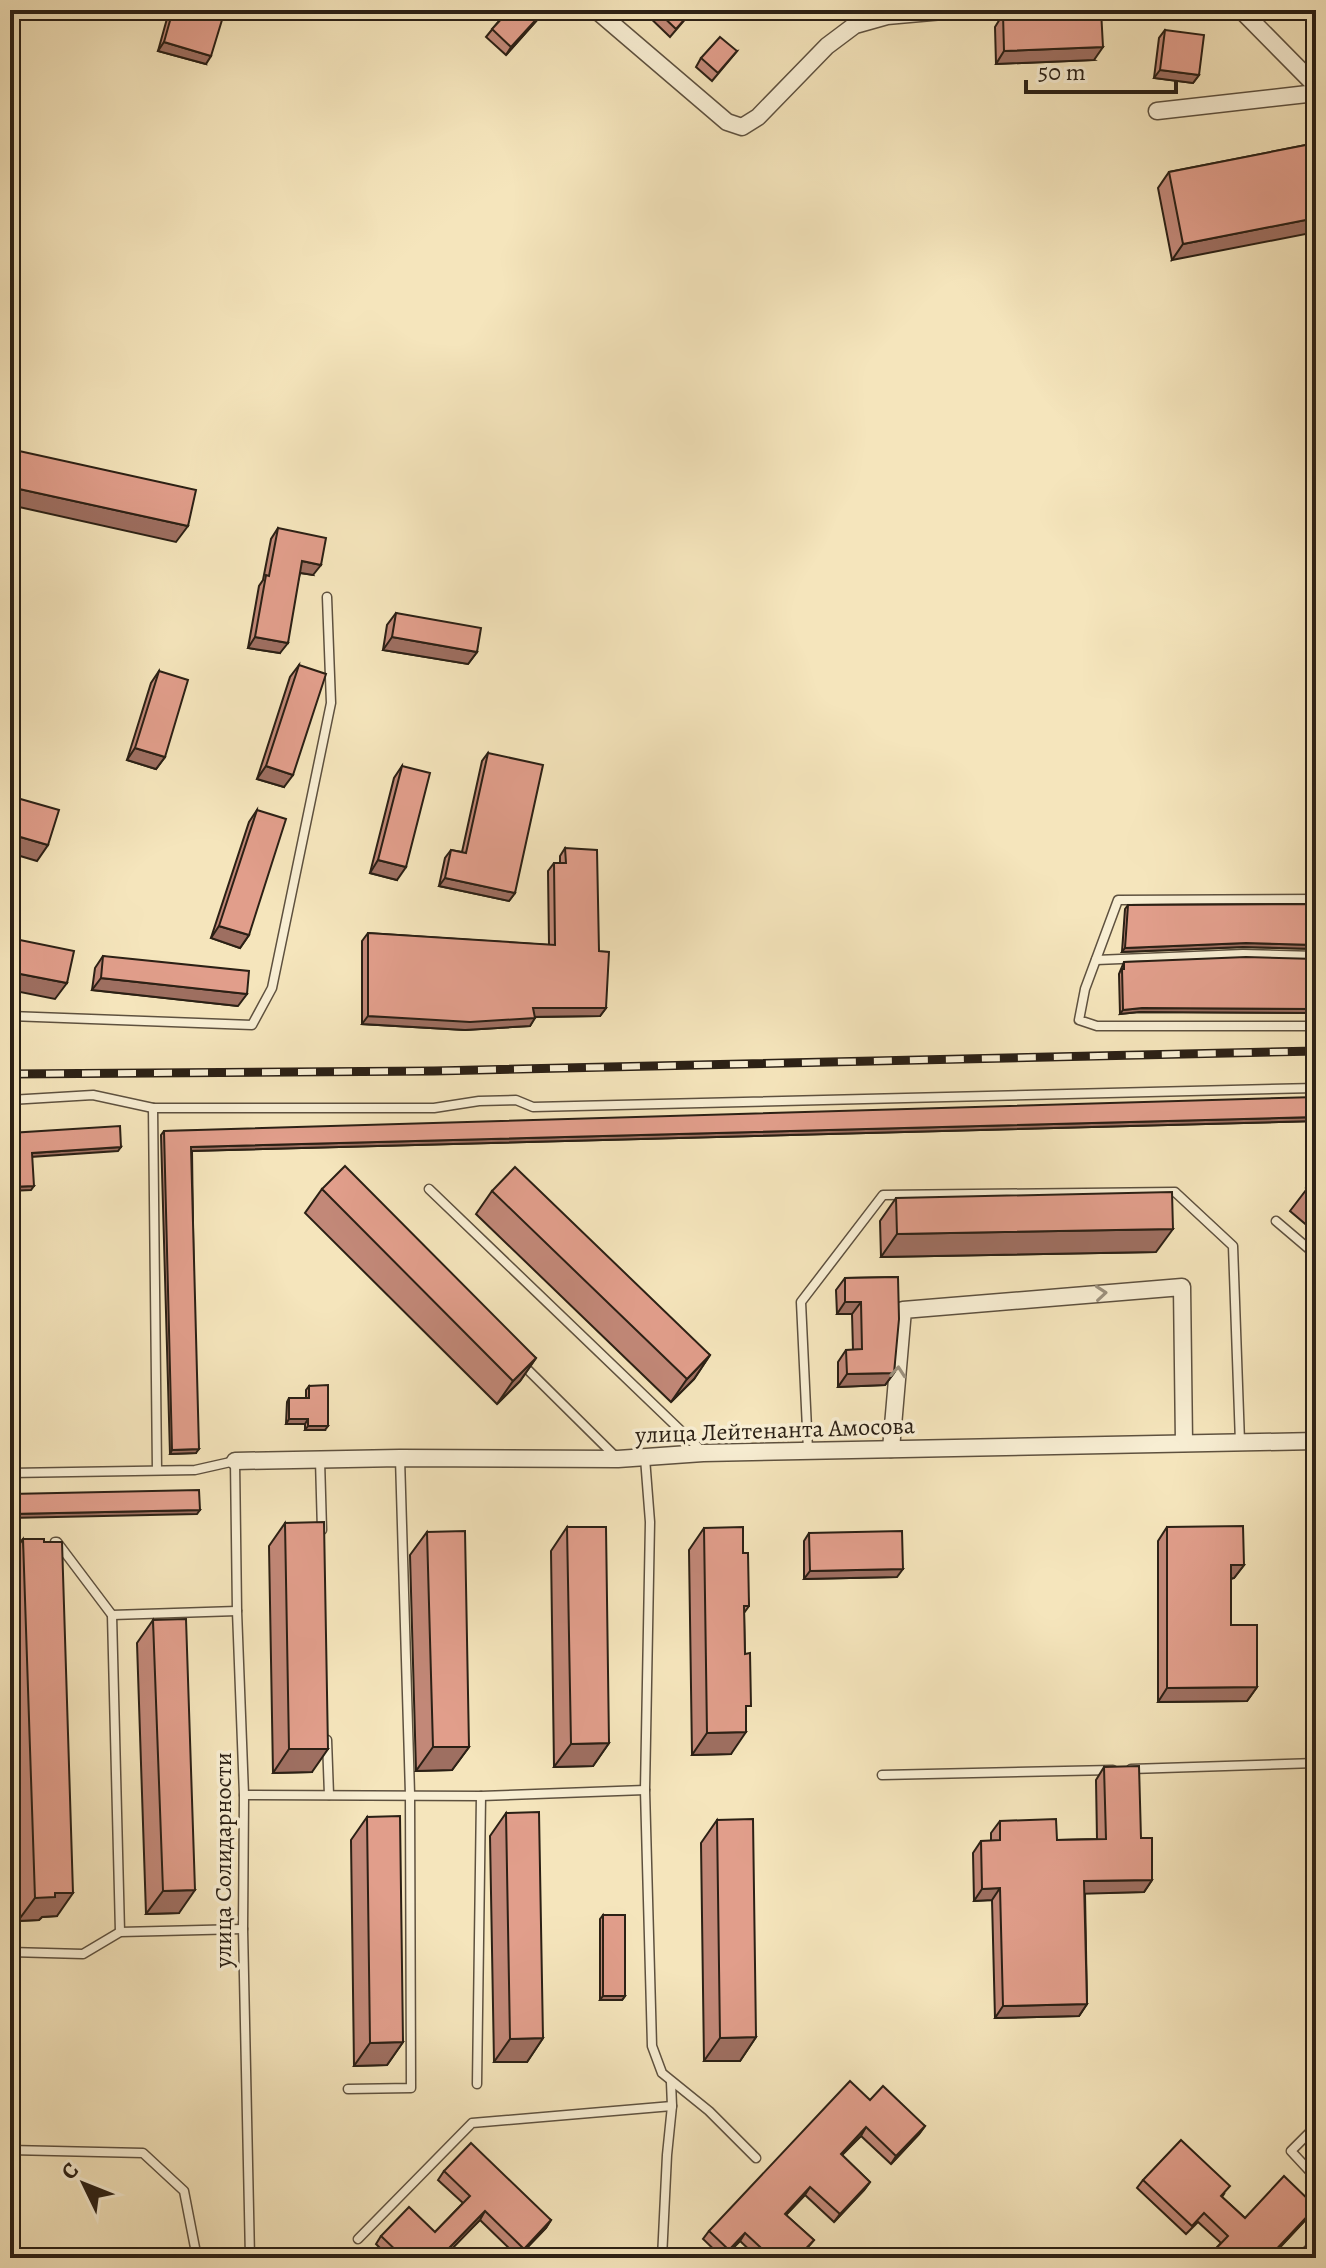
<svg xmlns="http://www.w3.org/2000/svg" width="1326" height="2268" font-family="Alegreya,serif">
  <style>
    .lines { fill: none; stroke-linecap: round; stroke-linejoin: round }
    .lane-casing { stroke: #5e513f; stroke-width: 11 }
    .street-casing { stroke: #5e513f; stroke-width: 19 }
    .lane { stroke: #f8eed3; stroke-width: 8 }
    .street { stroke: #f8eed3; stroke-width: 16 }
    .rail-casing { stroke: #2b2015; stroke-width: 9 }
    .rail { stroke: #f8eed3; stroke-width: 6; stroke-dasharray: 18; stroke-linecap: butt }
    .wall { fill: #c28878; stroke: #2b2015; stroke-width: 2 }
    .shaded-wall { fill: #9e6f61; stroke: #2b2015; stroke-width: 2 }
    .building { fill: #e19e8b; stroke: #2b2015; stroke-width: 2 }
    .oneway { stroke: #9c917e }
    .labels { text-anchor: middle; dominant-baseline: central; stroke-width: 7; stroke-linejoin: round; paint-order: stroke }
    .street-label { font-size: 24px; fill: #2b2015; stroke: #f8eed3 }
  </style>
  <rect width="100%" height="100%" fill="#f5e5bc"/>
  <filter id="stains"><feTurbulence type="fractalNoise" baseFrequency=".0025" numOctaves="4"/><feColorMatrix values="0 0 0 0 .2 0 0 0 0 .09 0 0 0 0 .02 0 0 0 .5 -.17"/></filter>
  <radialGradient id="worn" r=".72"><stop offset=".6" stop-color="#630" stop-opacity="0"/><stop offset="1" stop-color="#630" stop-opacity=".3"/></radialGradient>
  <g class="lines">
    <g class="lane-casing">
      <g id="lane">
        <path d="M1316 899 1118 900 1085 989 1079 1020 1097 1026H1316"/>
        <path d="M1096 960 1243 954 1316 956"/>
        <path d="M10 1016 252 1025 272 988 331 703 327 597"/>
        <path d="M10 1100 93 1095 153 1108"/>
        <path d="M429 1189 703 1452"/>
        <path d="M1276 1221 1316 1255"/>
        <path d="M522 1364 618 1459"/>
        <path d="M808 1450 801 1302 883 1195 1175 1192 1233 1246 1240 1442"/>
        <path d="M645 1458 650 1522 645 1790 652 2046 662 2073 709 2111 756 2158"/>
        <path d="M320 1460 322 1530"/>
        <path d="M157 1470 153 1108H434L479 1101 516 1100 533 1107 1316 1088"/>
        <path d="M10 1473 195 1470 235 1461 237 1611 244 1795 243 1929 250 2258"/>
        <path d="M55 1542H57L112 1615 237 1611"/>
        <path d="M10 1545 29 1544"/>
        <path d="M112 1615 120 1932"/>
        <path d="M327 1740 329 1795"/>
        <path d="M1131 1769 1316 1763"/>
        <path d="M882 1775 1113 1770"/>
        <path d="M244 1795 481 1796 645 1790"/>
        <path d="M10 1952 83 1954 120 1932 243 1929"/>
        <path d="M477 2084 481 1796"/>
        <path d="M348 2089 411 2088 410 1794 400 1458"/>
        <path d="M1316 2126 1291 2151 1316 2178"/>
        <path d="M10 2150 143 2153 184 2191 197 2258"/>
        <path d="M358 2239 472 2123 672 2106"/>
        <path d="M662 2258 667 2155 672 2106 671 2082"/>
        <path d="M1300 2258 1316 2242"/>
      </g>
    </g>
    <g class="street-casing">
      <g id="street">
        <path d="M596 10 727 122 742 127 758 117 827 46 855 25 887 16 954 10"/>
        <path d="M1241 10 1316 86"/>
        <path d="M1157 111 1316 93"/>
        <path d="M891 1449 903 1310 1182 1287 1184 1443"/>
        <path d="M235 1461 400 1458 618 1459 703 1453 1316 1441"/>
      </g>
    </g>
    <use href="#lane" class="lane"/>
    <use href="#street" class="street"/>
    <g class="rail-casing">
      <path id="rail" d="M10 1074 434 1071 1316 1051"/>
    </g>
    <use href="#rail" class="rail"/>
  </g>
  <g class="wall">
    <path d="M172 10H185L206 64 158 51 168 15Z"/>
    <path d="M488 10H540L543 12 537 20 506 55 486 37 499 21Z"/>
    <path d="M642 10H693L670 37Z"/>
    <path d="M1003 14 1094 60 996 64 995 27Z"/>
    <path d="M1165 30 1199 75 1193 83 1154 78 1159 38Z"/>
    <path d="M737 51 712 81 696 67 701 58Z"/>
    <path d="M1316 143 1172 260 1158 188 1169 172Z"/>
    <path d="M278 528 313 575 300 573 280 653 248 648 259 586 263 580 271 539Z"/>
    <path d="M396 613 477 652 468 664 383 650 387 625Z"/>
    <path d="M299 665 284 787 257 779 290 677Z"/>
    <path d="M159 671 165 757 156 769 127 760 151 683Z"/>
    <path d="M488 753 515 893 509 901 439 886 445 858 451 850 462 852 482 761Z"/>
    <path d="M402 766 397 880 370 873 394 778Z"/>
    <path d="M257 810 249 935 240 948 211 938 249 822Z"/>
    <path d="M565 848 599 951 606 1008 600 1016 535 1017 530 1026 465 1030 362 1024V941L368 933 549 945 548 871 554 863H560V856Z"/>
    <path d="M1316 904V949L1243 947 1122 952 1125 909 1128 905Z"/>
    <path d="M103 956 238 1006 92 990 95 968Z"/>
    <path d="M1316 959V1013L1139 1012 1120 1014 1119 974 1124 962Z"/>
    <path d="M1316 1121 192 1151 196 1453 170 1454 161 1135 164 1131Z"/>
    <path d="M1316 1177V1233L1290 1211Z"/>
    <path d="M322 1189 536 1358 520 1381 497 1404 305 1213Z"/>
    <path d="M492 1191 710 1355 694 1379 671 1402 476 1214Z"/>
    <path d="M896 1198 1156 1252 881 1257 880 1221Z"/>
    <path d="M898 1277 894 1373 885 1385 838 1387V1362L846 1350H853L852 1314H837L836 1290 845 1278Z"/>
    <path d="M309 1386 325 1430H305V1424H286L287 1402 289 1398H306V1390Z"/>
    <path d="M285 1523 312 1772 273 1773 269 1546Z"/>
    <path d="M567 1527 609 1743 593 1766 554 1767 551 1551Z"/>
    <path d="M1167 1527 1244 1565 1234 1578 1231 1579V1625L1257 1687 1247 1701 1158 1702V1541Z"/>
    <path d="M704 1528 743 1553 749 1606 744 1613 746 1714 731 1754 692 1755 689 1550Z"/>
    <path d="M1316 1529V1756H1312L1309 1539Z"/>
    <path d="M427 1532 469 1747 452 1770 416 1771 410 1555Z"/>
    <path d="M809 1533 897 1577 804 1579V1541Z"/>
    <path d="M23 1539 57 1916 42 1917 39 1920 18 1921 10 1664V1558Z"/>
    <path d="M153 1620 179 1913 146 1914 137 1643Z"/>
    <path d="M1104 1767 1141 1838 1152 1880 1144 1892 1085 1893 1087 2004 1079 2016 995 2018 992 1900 974 1901 973 1853 981 1841H991V1833L1000 1821 1057 1840 1097 1839 1096 1780Z"/>
    <path d="M506 1813 543 2038 527 2062H494L490 1836Z"/>
    <path d="M367 1817 403 2042 387 2065 354 2066 351 1840Z"/>
    <path d="M1316 1817V2016L1313 1821Z"/>
    <path d="M717 1820 756 2037 740 2061H704L701 1843Z"/>
    <path d="M603 1915 625 1996 622 2000H600V1919Z"/>
    <path d="M870 2100 925 2126 919 2134 891 2164 861 2136 842 2155 870 2182 864 2190 834 2222 805 2195 786 2215 814 2240 799 2258H758L740 2241 723 2258 703 2239 709 2231Z"/>
    <path d="M444 2171 551 2220 546 2228 518 2257 480 2220 451 2248 461 2258H390L376 2244 381 2236 435 2232 463 2203 438 2180Z"/>
    <path d="M1143 2180 1224 2194 1222 2197 1245 2218 1310 2215 1270 2258H1207L1221 2243 1198 2222 1186 2234 1137 2188Z"/>
  </g>
  <g class="shaded-wall">
    <path d="M543 12 537 20 506 55 511 47Z"/>
    <path d="M164 42 211 56 206 64 158 51Z"/>
    <path d="M1103 47 1094 60 996 64 1004 51Z"/>
    <path d="M1160 70 1199 75 1193 83 1154 78Z"/>
    <path d="M1316 218V232L1172 260 1183 244Z"/>
    <path d="M10 487 188 526 176 542 10 505Z"/>
    <path d="M302 561 321 565 313 575 295 572Z"/>
    <path d="M255 637 288 643 280 653 248 648Z"/>
    <path d="M392 637 477 652 468 664 383 650Z"/>
    <path d="M135 748 165 757 156 769 127 760Z"/>
    <path d="M266 766 293 775 284 787 257 779Z"/>
    <path d="M10 834 48 845 37 861 10 853Z"/>
    <path d="M378 860 406 867 397 880 370 873Z"/>
    <path d="M445 878 515 893 509 901 439 886Z"/>
    <path d="M219 926 249 935 240 948 211 938Z"/>
    <path d="M1246 943 1316 945V949L1243 947 1122 952 1125 948Z"/>
    <path d="M10 972 67 983 55 999 10 990Z"/>
    <path d="M101 978 247 994 238 1006 92 990Z"/>
    <path d="M533 1008H606L600 1016 527 1017Z"/>
    <path d="M1142 1008 1316 1009V1013L1139 1012 1120 1014 1123 1010Z"/>
    <path d="M368 1016 535 1018 530 1026 465 1030 362 1024Z"/>
    <path d="M1316 1117V1121L189 1151 191 1147Z"/>
    <path d="M121 1147 118 1151 29 1157 32 1153Z"/>
    <path d="M34 1186 31 1190 10 1191V1187Z"/>
    <path d="M1173 1229 1156 1252 881 1257 897 1234Z"/>
    <path d="M845 1302H861L852 1314H837Z"/>
    <path d="M710 1355 694 1379 671 1402 687 1379Z"/>
    <path d="M536 1358 520 1381 497 1404 513 1381Z"/>
    <path d="M894 1373 885 1385 838 1387 847 1374Z"/>
    <path d="M289 1419H308L305 1424H286Z"/>
    <path d="M308 1426H328L325 1430H305Z"/>
    <path d="M199 1449 196 1453 170 1454 172 1450Z"/>
    <path d="M200 1510 197 1514 10 1518V1514Z"/>
    <path d="M1231 1565H1244L1234 1578 1221 1579Z"/>
    <path d="M903 1569 897 1577 804 1579 810 1571Z"/>
    <path d="M1257 1687 1247 1701 1158 1702 1167 1688Z"/>
    <path d="M746 1732 731 1754 692 1755 707 1733Z"/>
    <path d="M609 1743 593 1766 554 1767 571 1744Z"/>
    <path d="M433 1747H469L452 1770 416 1771Z"/>
    <path d="M289 1749H328L312 1772 273 1773Z"/>
    <path d="M1152 1880 1144 1892 1076 1894 1084 1881Z"/>
    <path d="M1000 1888 992 1900 974 1901 982 1889Z"/>
    <path d="M195 1890 179 1913 146 1914 163 1891Z"/>
    <path d="M55 1893H73L57 1916 42 1917 39 1920 18 1921 35 1898Z"/>
    <path d="M603 1996H625L622 2000H600Z"/>
    <path d="M1087 2004 1079 2016 995 2018 1003 2006Z"/>
    <path d="M756 2037 740 2061H704L720 2038Z"/>
    <path d="M543 2038 527 2062H494L510 2039Z"/>
    <path d="M403 2042 387 2065 354 2066 370 2043Z"/>
    <path d="M925 2126 919 2134 891 2164 896 2156Z"/>
    <path d="M866 2127 861 2136 835 2162 841 2154Z"/>
    <path d="M870 2182 864 2190 834 2222 840 2214Z"/>
    <path d="M810 2187 805 2195 779 2222 785 2214Z"/>
    <path d="M1316 2207 1310 2215 1270 2258H1268Z"/>
    <path d="M485 2211 480 2220 445 2256 450 2247Z"/>
    <path d="M551 2220 546 2228 518 2257 524 2249Z"/>
    <path d="M745 2233 740 2241 723 2258 729 2250Z"/>
  </g>
  <g class="building">
    <path d="M173 10H185L222 20 211 56 164 42Z"/>
    <path d="M502 10H540L543 12 511 47 492 29 506 14Z"/>
    <path d="M656 10H693L676 29Z"/>
    <path d="M1101 10 1103 47 1004 51 1003 14Z"/>
    <path d="M1165 30 1204 35 1199 75 1160 70Z"/>
    <path d="M720 37 737 51 718 73 701 58Z"/>
    <path d="M1316 143V218L1183 244 1169 172Z"/>
    <path d="M10 449 196 490 188 526 10 487Z"/>
    <path d="M278 528 326 538 321 565 302 561 288 643 255 637 266 575 269 576Z"/>
    <path d="M396 613 481 628 477 652 392 637Z"/>
    <path d="M299 665 326 674 293 775 266 766Z"/>
    <path d="M159 671 188 680 165 757 135 748Z"/>
    <path d="M488 753 543 765 515 893 445 878 451 850 466 853Z"/>
    <path d="M402 766 430 773 406 867 378 860Z"/>
    <path d="M10 796 59 810 48 845 10 834Z"/>
    <path d="M257 810 286 819 249 935 219 926Z"/>
    <path d="M565 848 597 850 599 951 609 952 606 1008H533L535 1018 470 1022 368 1016V933L555 945 554 863H566Z"/>
    <path d="M1316 904V945L1246 943 1125 948 1128 905Z"/>
    <path d="M10 938 74 951 67 983 10 972Z"/>
    <path d="M103 956 249 971 247 994 101 978Z"/>
    <path d="M1246 957 1316 959V1009L1142 1008 1123 1010 1122 969H1124V962Z"/>
    <path d="M1316 1097V1117L191 1147 199 1449 172 1450 164 1131Z"/>
    <path d="M120 1126 121 1147 32 1153 34 1186 10 1187V1133Z"/>
    <path d="M345 1166 536 1358 513 1381 322 1189Z"/>
    <path d="M515 1167 710 1355 687 1379 492 1191Z"/>
    <path d="M1316 1177V1196L1306 1188Z"/>
    <path d="M1172 1192 1173 1229 897 1234 896 1198Z"/>
    <path d="M898 1277 899 1319 894 1373 847 1374 846 1350 862 1349 861 1302H845V1278Z"/>
    <path d="M328 1385V1426H308V1419H289V1398H309V1386Z"/>
    <path d="M199 1490 200 1510 10 1514V1494Z"/>
    <path d="M324 1522 328 1749H289L285 1523Z"/>
    <path d="M1243 1526 1244 1565H1231V1625H1257V1687L1167 1688V1527Z"/>
    <path d="M567 1527H606L609 1743 571 1744Z"/>
    <path d="M743 1527V1553H748L749 1606H744L745 1654 750 1653 751 1706H746V1732L707 1733 704 1528Z"/>
    <path d="M465 1531 469 1747H433L427 1532Z"/>
    <path d="M902 1531 903 1569 810 1571 809 1533Z"/>
    <path d="M23 1539H44V1542H62L73 1893H55V1897L35 1898Z"/>
    <path d="M186 1619 195 1890 163 1891 153 1620Z"/>
    <path d="M1139 1766 1141 1838H1152V1880L1084 1881 1087 2004 1003 2006 1000 1888 982 1889 981 1841 1000 1840V1821L1056 1819 1057 1840 1106 1839 1104 1767Z"/>
    <path d="M539 1812 543 2038 510 2039 506 1813Z"/>
    <path d="M400 1816 403 2042 370 2043 367 1817Z"/>
    <path d="M753 1819 756 2037 720 2038 717 1820Z"/>
    <rect x="603" y="1915" width="22" height="81"/>
    <path d="M850 2081 870 2100 883 2086 925 2126 896 2156 866 2127 841 2154 870 2182 840 2214 810 2187 785 2214 814 2240 797 2258H772L745 2233 729 2250 709 2231Z"/>
    <path d="M1181 2140 1230 2186 1221 2196 1245 2218 1284 2176 1316 2207 1268 2258H1207L1228 2236 1204 2213 1192 2226 1143 2180Z"/>
    <path d="M471 2143 551 2220 524 2249 485 2211 450 2247 461 2258H404L381 2236 409 2207 435 2232 470 2196 444 2171Z"/>
  </g>
  <defs><path id="oneway-chevron" d="M-2-3.5L2.5 0L-2 3.5" fill="none" stroke-width="1.6" stroke-linecap="round" stroke-linejoin="round" transform="scale(2)"/></defs>
  <g class="oneway">
    <use href="#oneway-chevron" transform="translate(1101 1293) rotate(-5)"/>
    <use href="#oneway-chevron" transform="translate(898 1372) rotate(-85)"/>
  </g>
  <g class="labels">
    <g class="street-label">
      <text transform="translate(775 1430) rotate(-2)">улица Лейтенанта Амосова</text>
      <text transform="translate(223 1860) rotate(-90)">улица Солидарности</text>
    </g>
  </g>
  <rect width="1326" height="2268" fill="none" stroke="#f5e5bc" stroke-width="40"/>
  <rect x="12" y="12" width="1302" height="2244" fill="none" stroke="#2b2015" stroke-width="4"/>
  <rect x="20" y="20" width="1286" height="2228" fill="none" stroke="#2b2015" stroke-width="2"/>
  <g transform="translate(84 2184) rotate(313)" stroke="#f8eed3" stroke-width="6" paint-order="stroke">
  <path d="M0-6L14 30L0 20L-14 30Z" fill="#2b2015"/>
  <text y="-12" font-size="22" font-weight="bold" text-anchor="middle" fill="#2b2015">С</text>
  </g>
  <path d="M1026 80v12h150v-12" fill="none" stroke="#2b2015" stroke-width="4"/>
  <text x="1038" y="80" font-size="24" fill="#2b2015" stroke="#f8eed3" stroke-width="6" paint-order="stroke">50 m</text>
  <rect width="100%" height="100%" filter="url(#stains)"/>
  <rect width="100%" height="100%" fill="url(#worn)"/>
</svg>
